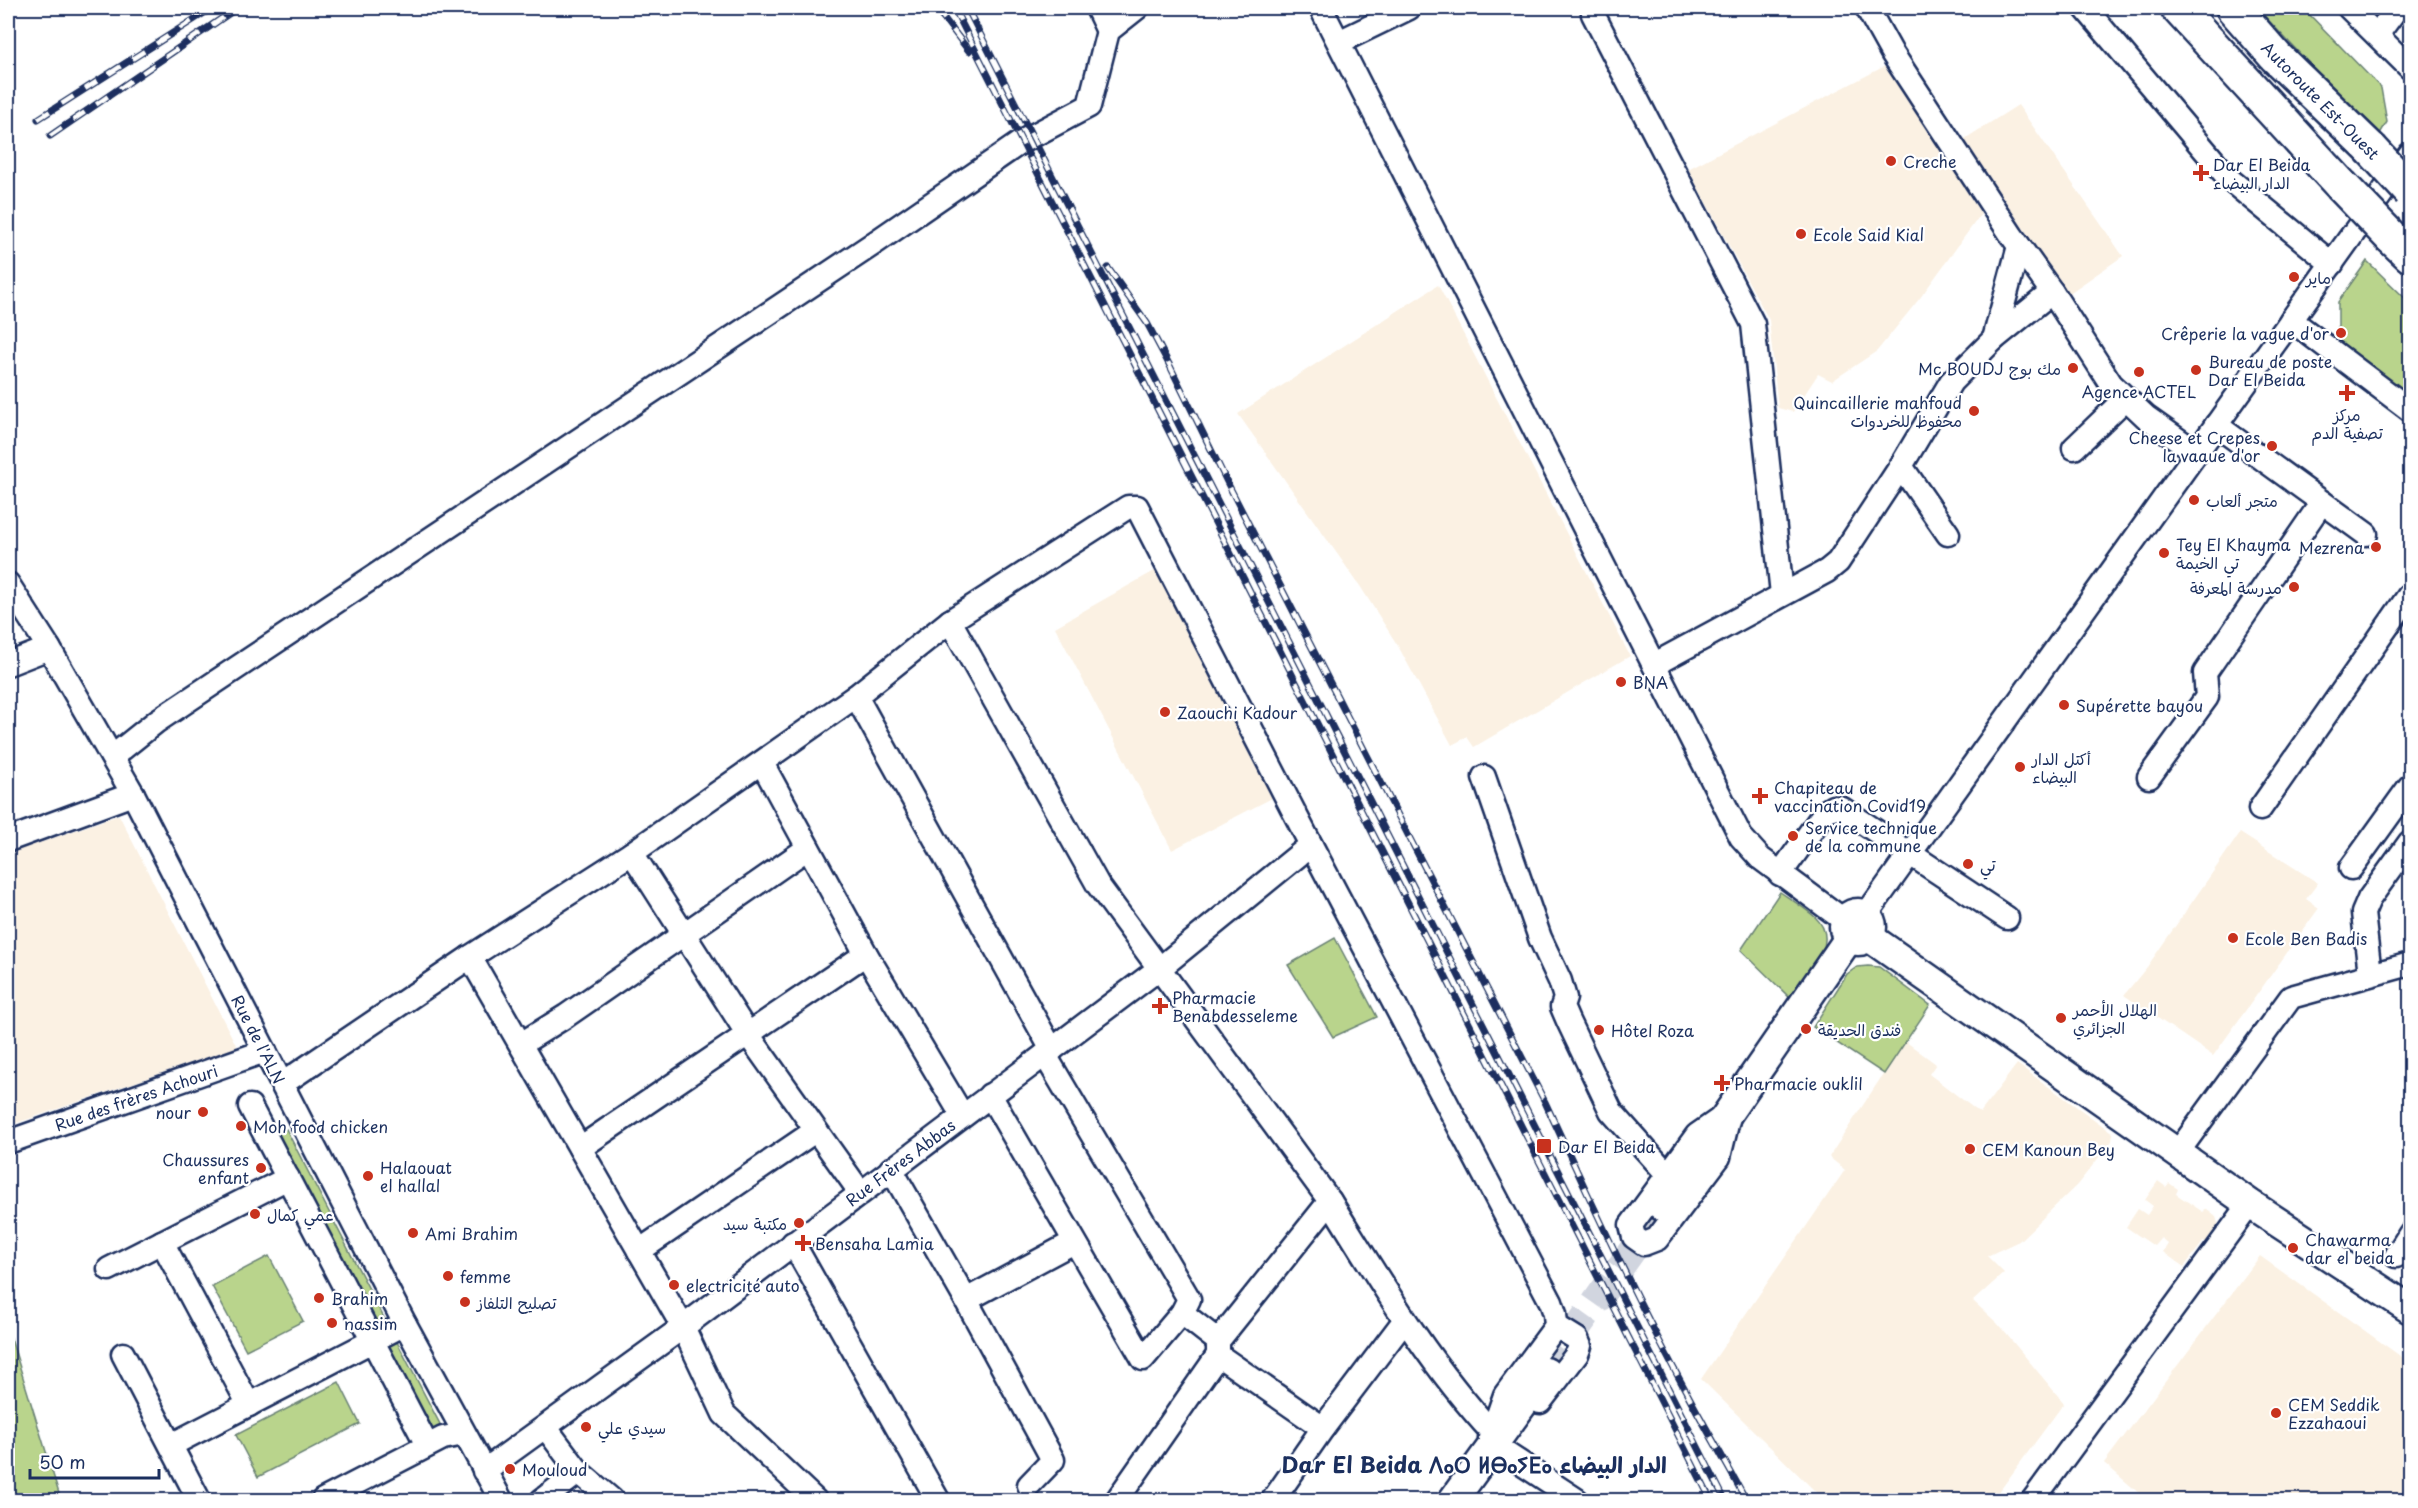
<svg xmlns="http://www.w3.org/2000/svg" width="2418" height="1508" font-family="'Playpen Sans','Playpen Sans Arabic','Noto Sans Tifinagh',sans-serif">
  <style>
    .built { fill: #fbf1e3 }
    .green { fill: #b9d48c; stroke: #6a8275; stroke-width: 1.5 }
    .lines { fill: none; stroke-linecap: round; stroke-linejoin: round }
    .major-tunnel { stroke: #d1d5df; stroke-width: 28; stroke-dasharray: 28 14; stroke-linecap: butt }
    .minor-casing { stroke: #1b2f5e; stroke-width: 27 }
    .major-casing { stroke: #1b2f5e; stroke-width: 33 }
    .highway-casing { stroke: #1b2f5e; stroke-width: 38 }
    .minor { stroke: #fff; stroke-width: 22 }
    .major { stroke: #fff; stroke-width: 28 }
    .highway { stroke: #fff; stroke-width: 33 }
    .rail-casing { stroke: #1b2f5e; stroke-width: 7 }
    .rail { stroke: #fff; stroke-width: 4.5; stroke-dasharray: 14; stroke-linecap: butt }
    .highway-bridge-casing { stroke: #1b2f5e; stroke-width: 38; stroke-linecap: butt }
    .highway-bridge { stroke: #fff; stroke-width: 33 }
    .poi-dot { fill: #c8321e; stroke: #fff; stroke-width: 2 }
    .labels { text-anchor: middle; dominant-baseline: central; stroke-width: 4.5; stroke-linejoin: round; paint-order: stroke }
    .street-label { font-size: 16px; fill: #1b2f5e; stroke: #fff }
    .poi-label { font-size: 16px; fill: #1b2f5e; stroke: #fff; text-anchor: start }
    .district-label { font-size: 22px; font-weight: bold; fill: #1b2f5e; stroke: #fff }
  </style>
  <rect width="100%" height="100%" fill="#fff"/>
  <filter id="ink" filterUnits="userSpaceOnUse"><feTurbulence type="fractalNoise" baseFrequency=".0167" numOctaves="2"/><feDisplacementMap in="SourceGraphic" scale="12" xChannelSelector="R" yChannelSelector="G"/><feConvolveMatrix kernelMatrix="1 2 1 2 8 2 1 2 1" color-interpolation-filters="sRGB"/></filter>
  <g filter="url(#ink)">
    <g class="built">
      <path d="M1887 65 1981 214 1920 298 1877 351 1832 381 1818 374 1793 412 1778 408 1769 320 1688 169Z"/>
      <path d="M2018 105 2123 256 2068 294 1963 140Z"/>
      <path d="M1438 285 1630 656 1474 747 1467 737 1452 745 1398 646 1360 586 1238 414Z"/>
      <path d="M1158 569 1274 797 1172 850 1055 627Z"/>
      <path d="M119 815 237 1047 8 1126V854Z"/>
      <path d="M2240 833 2318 883 2306 899 2319 908 2213 1056 2124 995 2147 967Z"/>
      <path d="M1905 1041 1936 1064 1929 1074 1980 1113 2017 1064 2113 1133 2112 1141 2077 1185 2019 1241 1987 1256 2004 1273 1973 1301 1997 1323 2064 1403 1993 1500H1824L1701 1379 1845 1170 1829 1157Z"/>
      <path d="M2158 1181 2166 1187 2169 1183 2178 1189 2176 1194 2203 1212 2206 1209 2216 1217 2220 1230 2209 1245 2204 1241 2184 1267 2163 1252 2168 1244 2161 1238 2154 1246 2126 1227 2138 1209 2147 1215 2153 1206 2145 1200Z"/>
      <path d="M2260 1256 2410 1363V1500H2313L2310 1498 2307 1500H2147L2104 1463Z"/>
    </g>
    <g class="green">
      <path d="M2257 8H2303L2381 88 2387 122 2378 137Z"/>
      <path d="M2367 261 2410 303V402L2338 344V302Z"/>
      <path d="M1780 892C1792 900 1805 908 1815 917 1843 943 1806 976 1790 998L1741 950Z"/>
      <path d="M1335 938 1377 1017 1333 1037 1288 965Z"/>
      <path d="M1868 966 1879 967 1930 1005 1884 1074 1813 1027 1847 974 1857 967Z"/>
      <path d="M286 1129 385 1320 371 1327 272 1136Z"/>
      <path d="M269 1256 303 1321 246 1350 212 1286Z"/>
      <path d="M8 1329 61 1500H8Z"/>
      <path d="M395 1338 442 1428 428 1435 381 1345Z"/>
      <path d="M339 1382 360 1424 258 1477 236 1435Z"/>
    </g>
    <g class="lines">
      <path class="major-tunnel" d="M1546 1372 1663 1207"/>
      <g class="minor-casing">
        <g id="minor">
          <path d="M1097 8 1108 31"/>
          <path d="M1321 8 1741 837 1760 858 1845 921"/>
          <path d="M1867 8 1892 53 2012 236 2052 292 2111 384 2146 417 2197 453"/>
          <path d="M2085 8 2230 180 2332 264"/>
          <path d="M2349 8 2410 68"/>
          <path d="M1593 14 1753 324 1782 594"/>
          <path d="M2377 35 2397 8"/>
          <path d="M1339 42 1409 8"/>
          <path d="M2291 320 2410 410"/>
          <path d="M1994 339 2019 246"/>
          <path d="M2216 425 2366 534"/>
          <path d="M2074 448 2125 399"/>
          <path d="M1901 466 1948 534"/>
          <path d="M8 584 49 648 133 794 405 1324 501 1500"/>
          <path d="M950 621 1098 885 1330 1201 1218 1341V1355L1117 1500"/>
          <path d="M8 664 49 648"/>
          <path d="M1655 664 1827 571 1838 562 1901 466 1951 382 1994 339 2052 292"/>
          <path d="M856 696 1052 1050"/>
          <path d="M112 757 157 721 873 244 1021 142 1089 106 1108 31 1137 8"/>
          <path d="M762 763 866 954 962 1115"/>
          <path d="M1484 777 1540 938 1560 981 1565 998 1562 1007 1568 1021 1611 1111 1668 1175"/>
          <path d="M2149 777 2207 697 2205 673 2322 502"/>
          <path d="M2260 809 2410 594"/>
          <path d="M8 840 133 794"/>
          <path d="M632 853 747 1033 860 1192"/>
          <path d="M2351 868 2410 786"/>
          <path d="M1780 874 1825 812 1833 807 1841 808 2007 918"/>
          <path d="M1866 915 2410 154"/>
          <path d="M470 957 683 1327 724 1414 815 1500"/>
          <path d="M2370 974 2363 913 2369 899 2410 842"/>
          <path d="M521 1044 566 1016 808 848"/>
          <path d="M282 1084 470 957 632 853 856 696 950 621 1128 507H1137L1311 845 1551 1302 1555 1314 1556 1326 1505 1395 1490 1438"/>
          <path d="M990 1095 1143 1359 1182 1313 1189 1299 1045 1055"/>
          <path d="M250 1106 427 1445"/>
          <path d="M1730 1112 1719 1157 1657 1239 1644 1244 1634 1237 1631 1225 1697 1135Z"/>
          <path d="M8 1142 265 1051"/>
          <path d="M580 1148 866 954"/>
          <path d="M2178 1152 2291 997 2410 964"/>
          <path d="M891 1169 966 1300 1053 1460 1029 1485"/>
          <path d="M1330 1201C1380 1281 1428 1363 1492 1432"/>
          <path d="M162 1242 249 1405"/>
          <path d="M793 1243 938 1500"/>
          <path d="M639 1251 815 1131"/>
          <path d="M2396 1256 2410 1234"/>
          <path d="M109 1269 288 1178"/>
          <path d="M966 1300 1074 1242"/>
          <path d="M1182 1313 1218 1341"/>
          <path d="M123 1354 199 1500"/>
          <path d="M1218 1355 1323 1428"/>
          <path d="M1540 1402 1577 1354 1580 1346 1577 1339 1556 1326"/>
          <path d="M546 1428 579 1472"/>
          <path d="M171 1445 405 1324"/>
          <path d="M1493 1445 1577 1500"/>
          <path d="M484 1471 683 1327 1160 968 1311 845"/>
          <path d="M323 1500 443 1438 464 1434"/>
          <path d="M542 1500 579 1472 612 1500"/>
          <path d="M1273 1500 1323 1428 1404 1321"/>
          <path d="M2033 1500 2250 1204"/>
        </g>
      </g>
      <g class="major-casing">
        <g id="major">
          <circle cx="1858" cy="927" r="14"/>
          <path d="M1869 937 2250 1204 2410 1309"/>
          <path d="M1663 1207 1849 938"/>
          <path d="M1453 1500 1546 1372"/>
        </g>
      </g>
      <g class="highway-casing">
        <g id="highway">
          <path d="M2178 8 2341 185"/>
          <path d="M2233 8 2276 57 2371 149"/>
          <path d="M2391 237 2410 255"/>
        </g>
      </g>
      <use href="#minor" class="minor"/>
      <use href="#major" class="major"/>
      <use href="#highway" class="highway"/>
      <g class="rail-casing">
        <g id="rail">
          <path d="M936 8 969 51"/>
          <path d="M954 8 1711 1500"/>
          <path d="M967 8 1725 1500"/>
          <path d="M38 119 212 8"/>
          <path d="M50 136 237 8"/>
          <path d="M1108 268 1147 323 1170 366 1227 482 1545 1102C1590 1199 1635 1298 1687 1393 1706 1429 1727 1464 1746 1500"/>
        </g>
      </g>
      <use href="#rail" class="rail"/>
      <g class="highway-bridge-casing">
        <g id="highway-bridge">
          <path d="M2371 149 2410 191"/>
          <path d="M2341 185 2391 237"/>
        </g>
      </g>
      <use href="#highway-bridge" class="highway-bridge"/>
    </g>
  </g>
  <g class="poi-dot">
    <circle cx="1891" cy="161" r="6"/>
    <path d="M2198 164h6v6h6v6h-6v6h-6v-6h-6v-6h6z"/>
    <circle cx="1801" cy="234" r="6"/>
    <circle cx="2294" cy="277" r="6"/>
    <circle cx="2341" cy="333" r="6"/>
    <circle cx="2073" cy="368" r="6"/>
    <circle cx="2196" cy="370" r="6"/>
    <circle cx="2139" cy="372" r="6"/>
    <path d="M2344 384h6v6h6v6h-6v6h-6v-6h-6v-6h6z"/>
    <circle cx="1974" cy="411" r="6"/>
    <circle cx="2272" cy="446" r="6"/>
    <circle cx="2194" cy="500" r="6"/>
    <circle cx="2376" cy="547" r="6"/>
    <circle cx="2164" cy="553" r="6"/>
    <circle cx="2294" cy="587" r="6"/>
    <circle cx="1621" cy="682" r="6"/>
    <circle cx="2064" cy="705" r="6"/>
    <circle cx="1165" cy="712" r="6"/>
    <circle cx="2020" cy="767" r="6"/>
    <path d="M1757 787h6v6h6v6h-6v6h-6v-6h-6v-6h6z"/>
    <circle cx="1793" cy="836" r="6"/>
    <circle cx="1968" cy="864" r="6"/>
    <circle cx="2233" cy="938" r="6"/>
    <path d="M1157 997h6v6h6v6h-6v6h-6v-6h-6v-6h6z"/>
    <circle cx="2061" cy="1018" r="6"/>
    <circle cx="1806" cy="1029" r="6"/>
    <circle cx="1599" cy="1030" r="6"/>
    <path d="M1719 1074h6v6h6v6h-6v6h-6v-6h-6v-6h6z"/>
    <circle cx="203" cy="1112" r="6"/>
    <circle cx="241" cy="1126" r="6"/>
    <rect x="1536" y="1138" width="16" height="16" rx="3"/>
    <circle cx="1970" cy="1149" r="6"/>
    <circle cx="261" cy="1168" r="6"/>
    <circle cx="368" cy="1176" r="6"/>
    <circle cx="255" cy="1214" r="6"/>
    <circle cx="799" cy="1223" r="6"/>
    <circle cx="413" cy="1233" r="6"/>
    <path d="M800 1234h6v6h6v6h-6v6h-6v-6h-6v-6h6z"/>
    <circle cx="2293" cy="1248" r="6"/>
    <circle cx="448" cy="1276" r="6"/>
    <circle cx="674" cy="1285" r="6"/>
    <circle cx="319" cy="1298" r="6"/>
    <circle cx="465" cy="1302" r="6"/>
    <circle cx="332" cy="1323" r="6"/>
    <circle cx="2276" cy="1413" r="6"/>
    <circle cx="586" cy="1427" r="6"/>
    <circle cx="510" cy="1469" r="6"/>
  </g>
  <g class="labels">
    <g class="street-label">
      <text transform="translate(2321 100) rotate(45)">Autoroute Est-Ouest</text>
      <text transform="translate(259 1039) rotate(63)">Rue de l'ALN</text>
      <text transform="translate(136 1097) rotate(-19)">Rue des frères Achouri</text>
      <text transform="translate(900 1162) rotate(-37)">Rue Frères Abbas</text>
    </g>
    <g class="poi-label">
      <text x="1903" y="161">Creche</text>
      <text x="2213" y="164">Dar El Beida<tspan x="2213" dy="18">الدار البيضاء</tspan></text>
      <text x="1813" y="234">Ecole Said Kial</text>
      <text x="2306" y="277">ماير</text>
      <text x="2329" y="333" text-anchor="end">Crêperie la vague d'or</text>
      <text x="2208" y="361">Bureau de poste<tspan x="2208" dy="18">Dar El Beida</tspan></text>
      <text x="2061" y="368" text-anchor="end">Mc BOUDJ مك بوج</text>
      <text x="2139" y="391" text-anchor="middle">Agence ACTEL</text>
      <text x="1962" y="402" text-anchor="end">Quincaillerie mahfoud<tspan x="1962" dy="18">محفوظ للخردوات</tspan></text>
      <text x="2347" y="414" text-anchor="middle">مركز<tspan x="2347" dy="18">تصفية الدم</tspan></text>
      <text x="2260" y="437" text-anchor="end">Cheese et Crepes<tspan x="2260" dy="18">la vaaue d'or</tspan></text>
      <text x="2206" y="500">متجر ألعاب</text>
      <text x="2176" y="544">Tey El Khayma<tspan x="2176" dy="18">تي الخيمة</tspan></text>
      <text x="2364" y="547" text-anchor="end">Mezrena</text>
      <text x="2282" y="587" text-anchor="end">مدرسة المعرفة</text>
      <text x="1633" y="682">BNA</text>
      <text x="2076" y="705">Supérette bayou</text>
      <text x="1177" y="712">Zaouchi Kadour</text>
      <text x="2032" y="758">أكتل الدار<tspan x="2032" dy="18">البيضاء</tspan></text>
      <text x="1774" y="787">Chapiteau de<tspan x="1774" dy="18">vaccination Covid19</tspan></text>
      <text x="1805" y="827">Service technique<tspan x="1805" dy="18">de la commune</tspan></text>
      <text x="1980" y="864">تي</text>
      <text x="2245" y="938">Ecole Ben Badis</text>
      <text x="1172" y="997">Pharmacie<tspan x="1172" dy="18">Benabdesseleme</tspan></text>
      <text x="2073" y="1009">الهلال الأحمر<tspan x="2073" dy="18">الجزائري</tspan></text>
      <text x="1818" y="1029">فندق الحديقة</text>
      <text x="1611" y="1030">Hôtel Roza</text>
      <text x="1734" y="1083">Pharmacie ouklil</text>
      <text x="191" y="1112" text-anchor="end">nour</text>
      <text x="253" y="1126">Moh food chicken</text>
      <text x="1558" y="1146">Dar El Beida</text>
      <text x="1982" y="1149">CEM Kanoun Bey</text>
      <text x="249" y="1159" text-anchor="end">Chaussures<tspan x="249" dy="18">enfant</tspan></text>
      <text x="380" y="1167">Halaouat<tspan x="380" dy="18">el hallal</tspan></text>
      <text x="267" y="1214">عمي كمال</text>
      <text x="787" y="1223" text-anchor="end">مكتبة سيد</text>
      <text x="425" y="1233">Ami Brahim</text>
      <text x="2305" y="1239">Chawarma<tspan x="2305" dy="18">dar el beida</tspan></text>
      <text x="815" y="1243">Bensaha Lamia</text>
      <text x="460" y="1276">femme</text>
      <text x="686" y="1285">electricité auto</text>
      <text x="331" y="1298">Brahim</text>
      <text x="477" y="1302">تصليح التلفاز</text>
      <text x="344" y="1323">nassim</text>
      <text x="2288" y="1404">CEM Seddik<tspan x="2288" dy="18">Ezzahaoui</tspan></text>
      <text x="598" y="1427">سيدي علي</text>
      <text x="522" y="1469">Mouloud</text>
    </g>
    <g class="district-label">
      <text x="1474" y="1463">Dar El Beida ⴷⴰⵔ ⵍⴱⴰⵢⴹⴰ الدار البيضاء</text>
    </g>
  </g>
  <rect width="2418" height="1508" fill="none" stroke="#fff" stroke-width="30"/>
  <rect x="15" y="15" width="2388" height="1478" fill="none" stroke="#1b2f5e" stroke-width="2" filter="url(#ink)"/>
  <path d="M30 1469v9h129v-9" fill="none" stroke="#1b2f5e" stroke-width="3"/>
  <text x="39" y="1469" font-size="18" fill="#1b2f5e" stroke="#ffffff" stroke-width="4.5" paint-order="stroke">50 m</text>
</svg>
